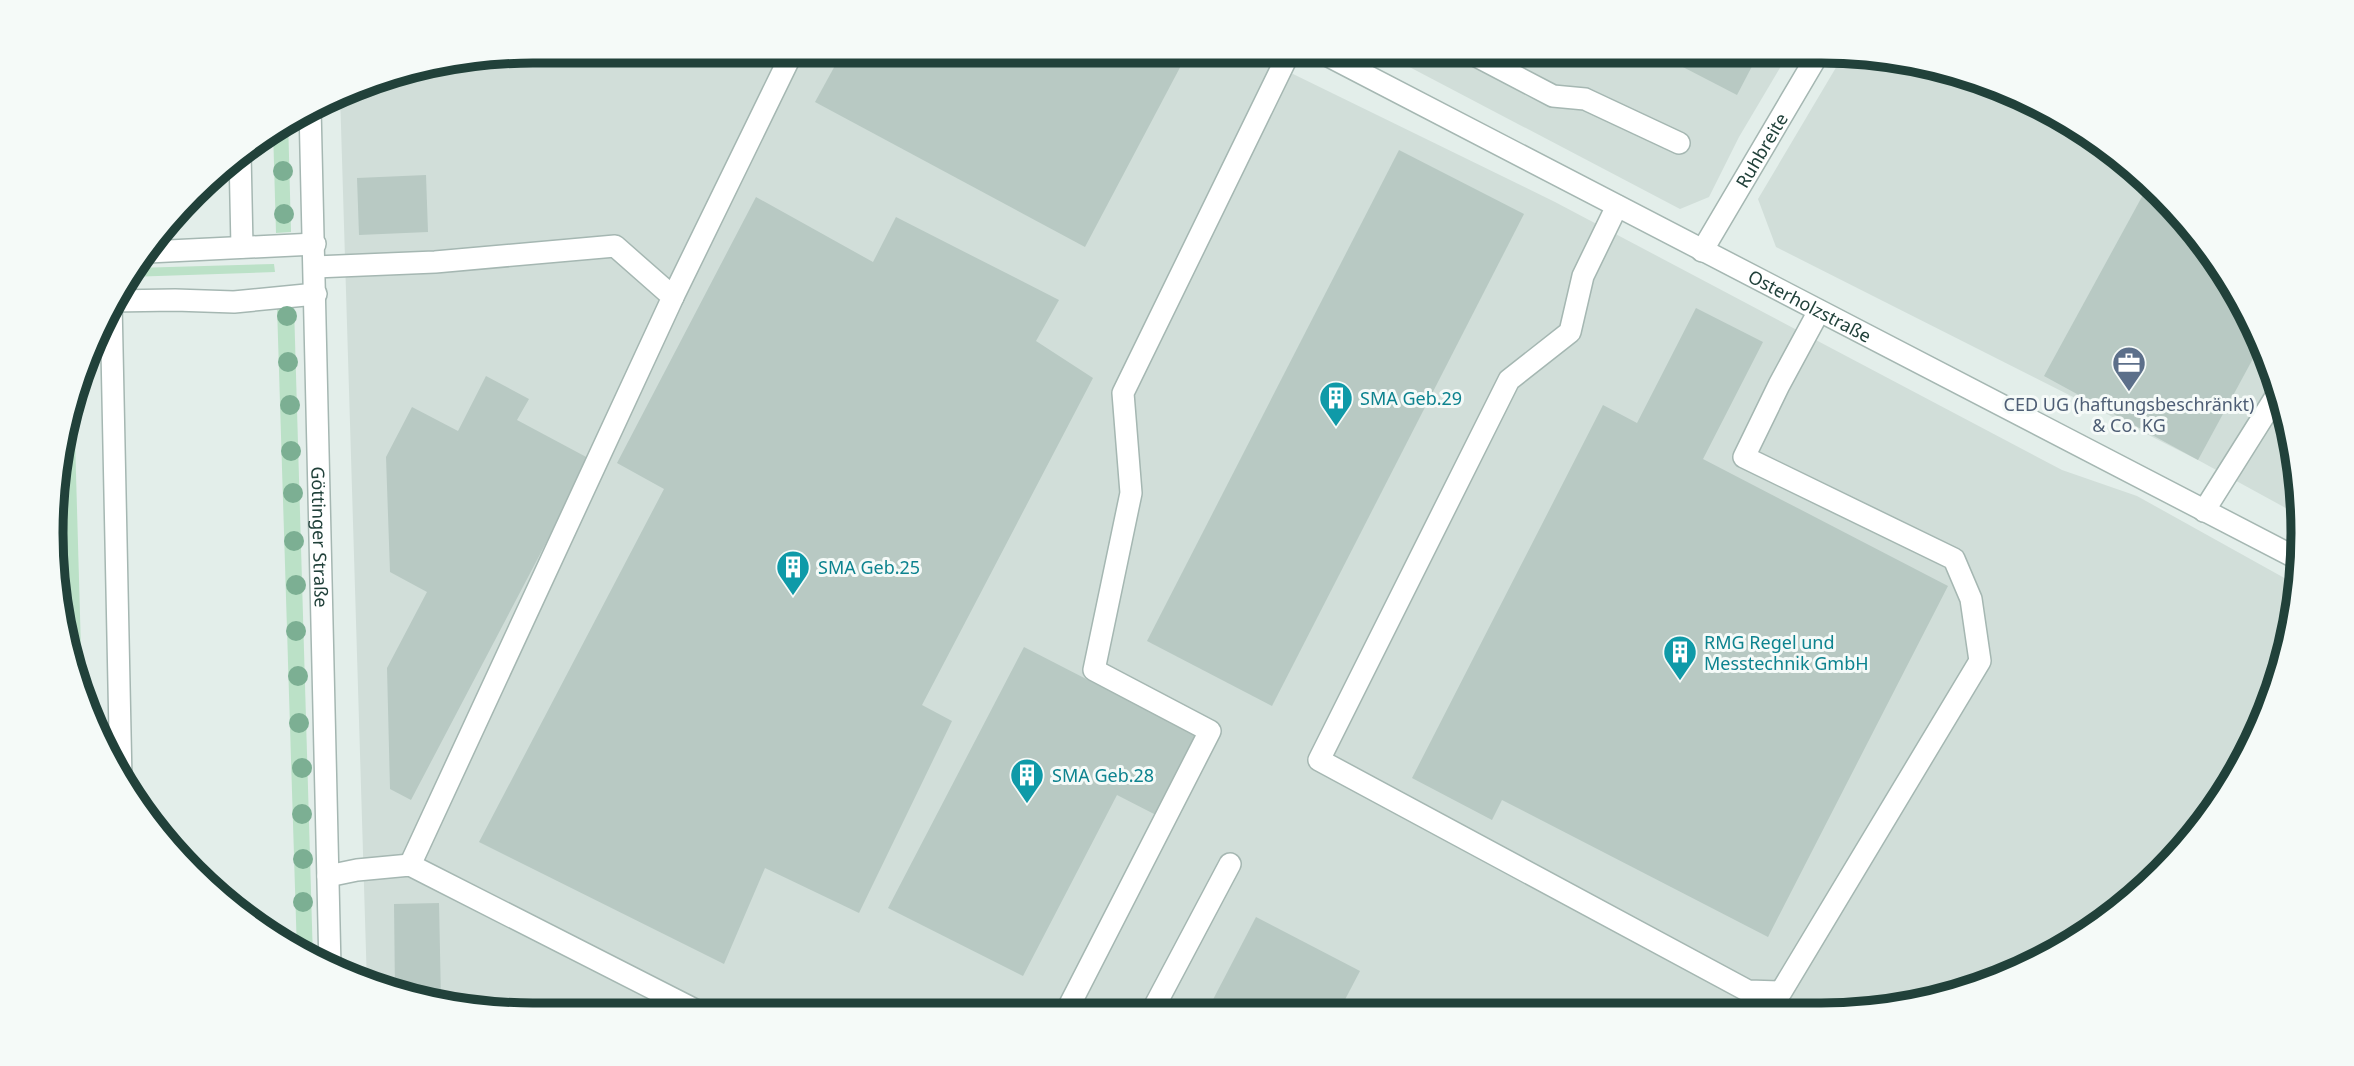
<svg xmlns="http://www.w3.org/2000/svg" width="2354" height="1066" font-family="'Noto Sans',sans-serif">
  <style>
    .built { fill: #d1ded9 }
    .green { fill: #bbe1c7 }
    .building { fill: #b8c9c3 }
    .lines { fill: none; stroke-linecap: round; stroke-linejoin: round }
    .minor-casing { stroke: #a5b7b2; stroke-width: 24 }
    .minor { stroke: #fff; stroke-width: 21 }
    .tree { fill: #7caf93 }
    .labels { text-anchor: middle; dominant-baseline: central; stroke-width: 6; stroke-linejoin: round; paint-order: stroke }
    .street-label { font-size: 18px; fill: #21413a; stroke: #f5faf8 }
    .culture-label { font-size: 18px; fill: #0d838f; stroke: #f5faf8; text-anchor: start }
    .service-label { font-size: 18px; fill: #4e5e75; stroke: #f5faf8 }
    .rim { fill: none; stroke: #21413a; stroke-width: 9 }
  </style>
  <rect width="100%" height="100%" fill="#e3eeea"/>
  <g class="built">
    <path d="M533 51H1246L1555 202 2062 470 2137 496 2299 586V596L2278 688 2222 801 2139 896 2006 978 1884 1011 533 1015 378 990 367 985 340 93 378 76Z"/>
    <path d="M1379 51H1790L1739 137 1709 197 1680 209Z"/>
    <path d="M1844 54 1976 76 2062 116 2139 171 2204 240 2254 320 2287 409 2302 502V517L2198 460 1776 247 1758 199Z"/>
  </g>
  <g class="green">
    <path d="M288 118 291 232 276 233 273 129Z"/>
    <path d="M274 264 275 272 128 277 135 268Z"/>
    <path d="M277 306H294L313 960 297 953Z"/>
    <path d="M74 403 82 685 60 627 51 533 60 439Z"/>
  </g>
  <g class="building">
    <path d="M843 51H1171L1185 58 1085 247 815 102Z"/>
    <path d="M1652 51H1760L1737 95Z"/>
    <path d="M1399 150 1524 214 1272 706 1147 641Z"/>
    <path d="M426 175 428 232 359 235 357 178Z"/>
    <path d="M2150 182 2204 240 2254 320 2262 342 2198 460 2044 376Z"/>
    <path d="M756 197 873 262 896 217 1059 300 1036 341 1093 378 922 705 952 721 859 913 765 868 724 964 479 842 664 489 617 463Z"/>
    <path d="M1696 308 1763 342 1703 459 1948 586 1768 937 1502 800 1492 820 1412 778 1603 405 1637 423Z"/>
    <path d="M486 376 529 399 517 420 590 459 411 800 390 789 387 668 427 592 390 572 386 457 412 407 458 431Z"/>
    <path d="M1024 647 1197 736 1156 815 1117 795 1023 976 888 908Z"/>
    <path d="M439 903 441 1000 395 992 394 904Z"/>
    <path d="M1256 917 1360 971 1338 1013H1206Z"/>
  </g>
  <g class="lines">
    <g class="minor-casing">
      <g id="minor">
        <path id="s1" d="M1319 51 2300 560"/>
        <path d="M1467 51 1553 96 1585 99 1679 143"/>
        <path id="s2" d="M310 107 330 968"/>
        <path d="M240 153 242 247"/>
        <path d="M1617 206 1583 276 1570 332 1509 380 1319 760 1748 991 1781 992 1980 661 1971 599 1954 559 1744 457 1779 385 1819 311"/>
        <path id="s3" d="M1702 251 1820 51"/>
        <path d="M148 252 315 244"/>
        <path d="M315 267 435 262 615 246 673 297 410 865"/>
        <path d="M673 297 793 51"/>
        <path d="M112 301 175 300 234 302 316 294"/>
        <path d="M111 302 121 781"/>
        <path d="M2204 511 2280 390"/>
        <path d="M328 876 357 870 410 865 705 1015"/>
        <path d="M1151 1013 1230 864"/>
        <path d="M1065 1014 1210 731 1094 670 1131 493 1123 393 1290 51"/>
      </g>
    </g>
    <use href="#minor" class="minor"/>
  </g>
  <g class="tree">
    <circle cx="283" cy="171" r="10"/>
    <circle cx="284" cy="214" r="10"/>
    <circle cx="287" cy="316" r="10"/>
    <circle cx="288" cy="362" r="10"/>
    <circle cx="290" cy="405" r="10"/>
    <circle cx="291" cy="451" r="10"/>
    <circle cx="293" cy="493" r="10"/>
    <circle cx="294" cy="541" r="10"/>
    <circle cx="296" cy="585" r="10"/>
    <circle cx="296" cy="631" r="10"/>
    <circle cx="298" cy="676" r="10"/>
    <circle cx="299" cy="723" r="10"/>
    <circle cx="302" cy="768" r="10"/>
    <circle cx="302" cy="814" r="10"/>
    <circle cx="303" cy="859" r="10"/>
    <circle cx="303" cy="902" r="10"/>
  </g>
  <defs>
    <g id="office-pin" transform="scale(1.75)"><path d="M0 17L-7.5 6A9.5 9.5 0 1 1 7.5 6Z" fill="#5c6f8a" stroke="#f5faf8"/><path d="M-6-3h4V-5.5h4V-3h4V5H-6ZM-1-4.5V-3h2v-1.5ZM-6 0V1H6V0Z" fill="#fff"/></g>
    <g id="building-pin" transform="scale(1.75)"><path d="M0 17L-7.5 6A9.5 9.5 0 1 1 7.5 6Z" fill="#0f9aa8" stroke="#f5faf8"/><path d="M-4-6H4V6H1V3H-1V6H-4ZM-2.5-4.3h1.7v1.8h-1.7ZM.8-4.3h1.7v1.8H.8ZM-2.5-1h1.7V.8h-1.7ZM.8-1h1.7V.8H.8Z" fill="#fff"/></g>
  </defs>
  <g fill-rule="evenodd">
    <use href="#office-pin" x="2129" y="363"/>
    <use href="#building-pin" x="1336" y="398"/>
    <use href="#building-pin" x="793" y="567"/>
    <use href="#building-pin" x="1680" y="652"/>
    <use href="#building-pin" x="1027" y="775"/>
  </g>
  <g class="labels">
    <g class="street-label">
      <text stroke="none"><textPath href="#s3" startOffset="117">Ruhbreite</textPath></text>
      <text stroke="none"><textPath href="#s1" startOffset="553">Osterholzstraße</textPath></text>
      <text stroke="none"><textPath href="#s2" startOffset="430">Göttinger Straße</textPath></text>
    </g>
    <g class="culture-label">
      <text x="1360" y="398">SMA Geb.29</text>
      <text x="818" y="567">SMA Geb.25</text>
      <text x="1704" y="642">RMG Regel und<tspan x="1704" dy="21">Messtechnik GmbH</tspan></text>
      <text x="1052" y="775">SMA Geb.28</text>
    </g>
    <g class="service-label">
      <text x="2129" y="404">CED UG (haftungsbeschränkt)<tspan x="2129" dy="21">&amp; Co. KG</tspan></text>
    </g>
  </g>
  <path d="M0 0H2354V1066H0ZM533 63H1821A470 470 0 0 1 2291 533V533A470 470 0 0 1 1821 1003H533A470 470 0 0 1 63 533V533A470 470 0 0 1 533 63Z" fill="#f5faf8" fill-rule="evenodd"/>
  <path class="rim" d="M533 63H1821A470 470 0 0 1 2291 533V533A470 470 0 0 1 1821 1003H533A470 470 0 0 1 63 533V533A470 470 0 0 1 533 63Z"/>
</svg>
